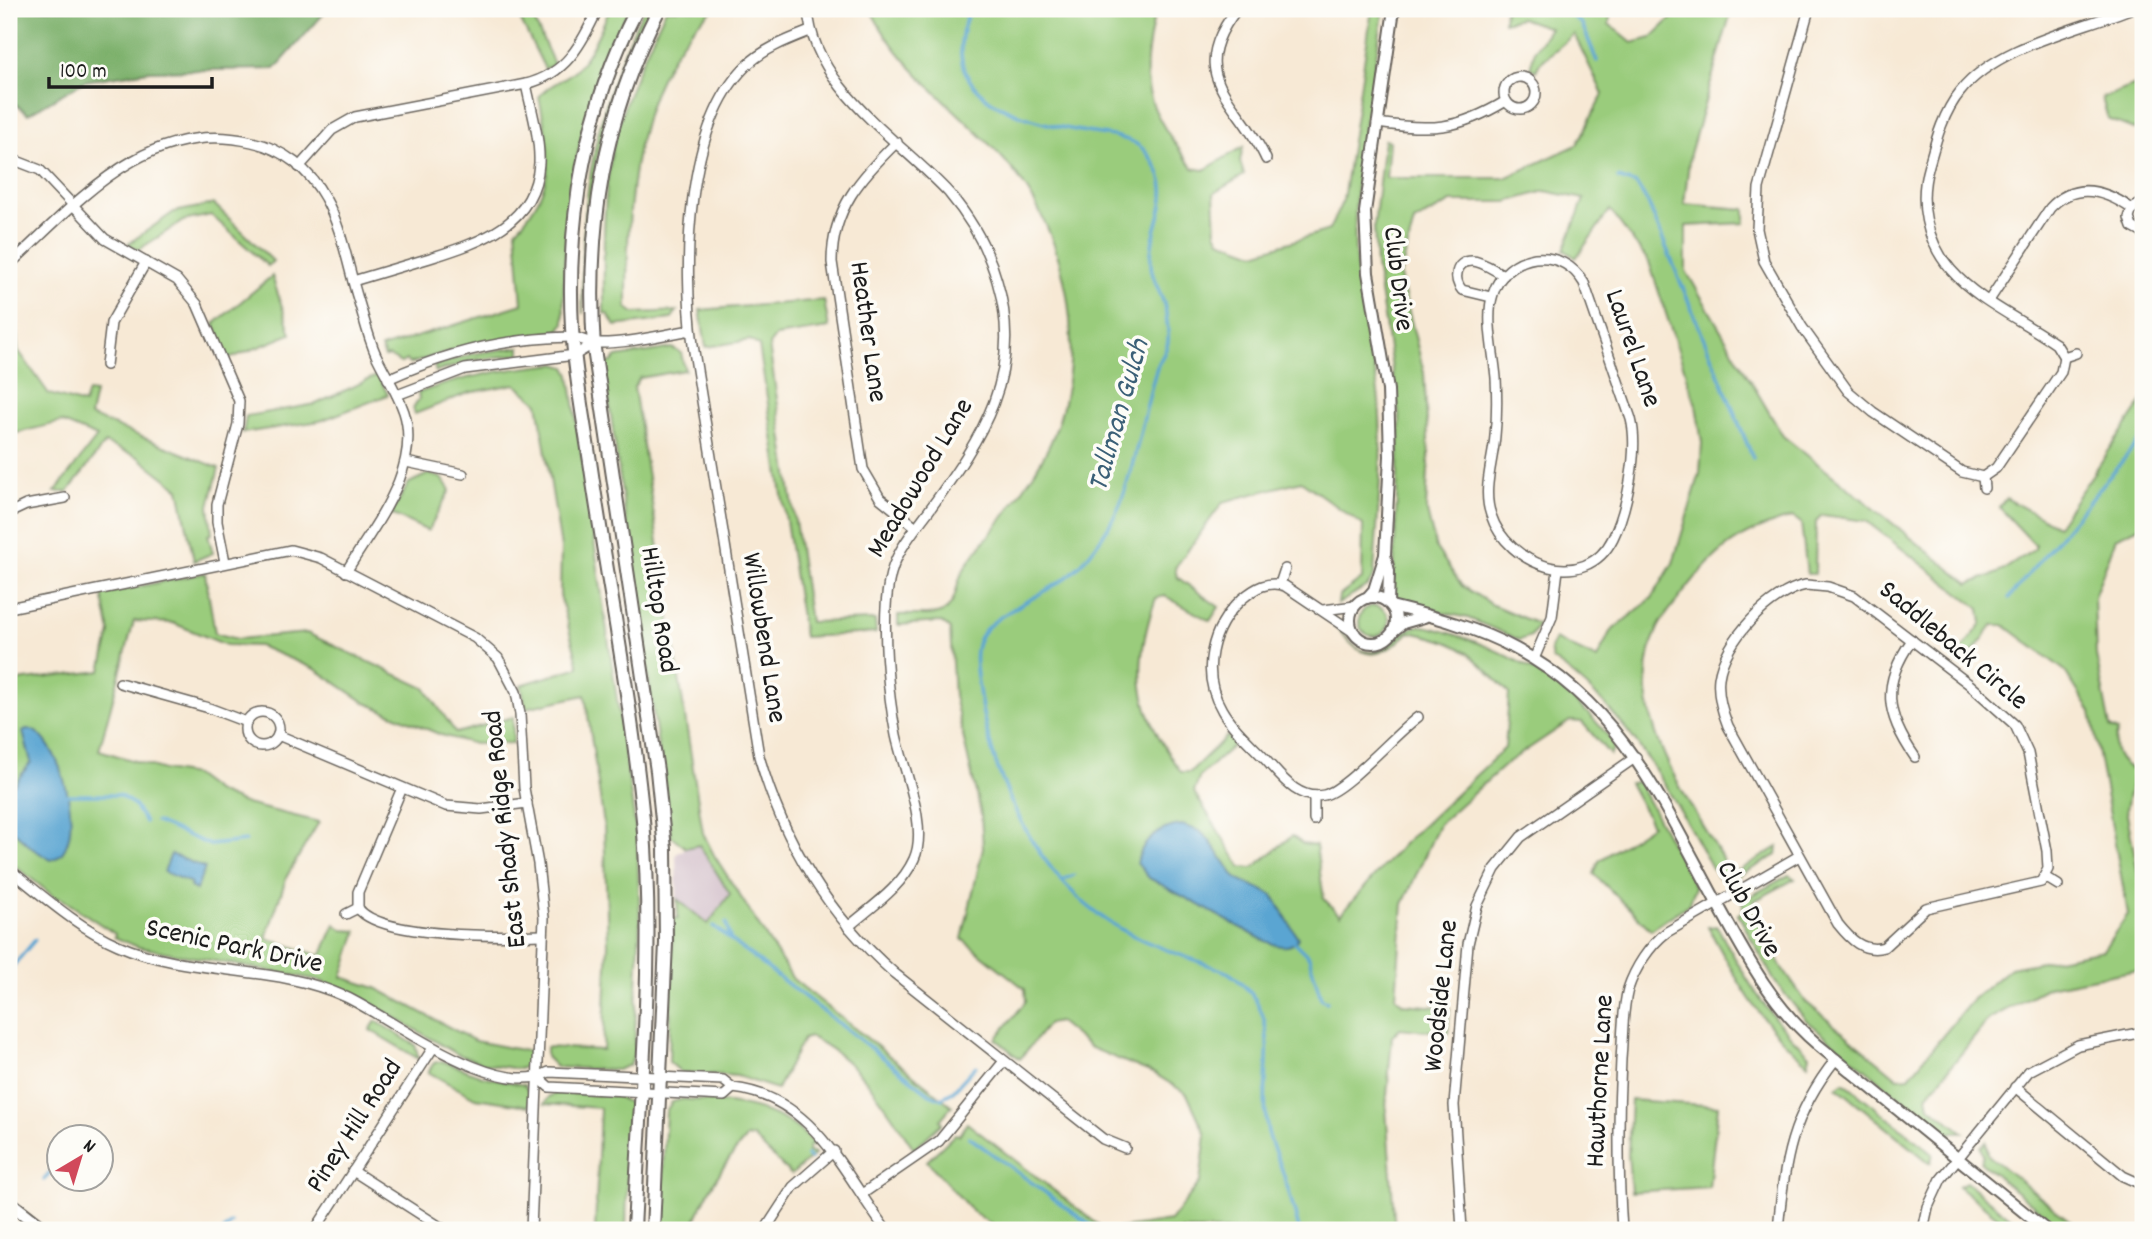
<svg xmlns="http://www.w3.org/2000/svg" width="2152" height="1239" font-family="Dekko,sans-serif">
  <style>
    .industrial { fill: #d1bdc9 }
    .green { fill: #9acc7b; stroke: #5b744c; stroke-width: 2 }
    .forest { fill: #7bb06b; stroke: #4c6644; stroke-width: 2 }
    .water { fill: #5aa5d2; stroke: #3b6077; stroke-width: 2 }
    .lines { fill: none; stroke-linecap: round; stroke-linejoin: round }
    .stream { stroke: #5aa5d2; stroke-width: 3.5 }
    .minor-casing { stroke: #69645d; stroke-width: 12 }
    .tertiary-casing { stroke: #69645d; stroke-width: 14 }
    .secondary-casing { stroke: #69645d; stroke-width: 16 }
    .minor { stroke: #fff; stroke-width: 9 }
    .tertiary { stroke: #fff; stroke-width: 10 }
    .secondary { stroke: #fff; stroke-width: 12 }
    .labels { text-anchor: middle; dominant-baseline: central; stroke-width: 7; stroke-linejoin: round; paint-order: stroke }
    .street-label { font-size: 28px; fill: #1c1c1c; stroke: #fdfcf7 }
    .water-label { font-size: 30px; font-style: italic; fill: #3b6077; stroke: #fdfcf7 }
  </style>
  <rect width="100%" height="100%" fill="#fdfcf7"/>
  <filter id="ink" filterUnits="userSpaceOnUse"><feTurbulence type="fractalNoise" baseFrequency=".0143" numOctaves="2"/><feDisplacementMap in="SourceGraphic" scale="14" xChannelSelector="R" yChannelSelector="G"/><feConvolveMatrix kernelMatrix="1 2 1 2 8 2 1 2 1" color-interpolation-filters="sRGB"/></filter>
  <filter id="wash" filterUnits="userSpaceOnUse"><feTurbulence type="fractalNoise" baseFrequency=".00686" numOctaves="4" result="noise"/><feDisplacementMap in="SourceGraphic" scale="28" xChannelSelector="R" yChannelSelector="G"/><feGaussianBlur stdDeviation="1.57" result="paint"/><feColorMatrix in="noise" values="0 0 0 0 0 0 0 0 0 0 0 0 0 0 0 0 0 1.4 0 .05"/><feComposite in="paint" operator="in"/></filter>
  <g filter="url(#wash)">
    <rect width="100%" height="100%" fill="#f7e9d5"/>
    <path class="industrial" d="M699 845 730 894 708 924 677 899 676 854 686 848Z"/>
    <g class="green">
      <path d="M526 9H529L554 64 545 69 519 17Z"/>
      <path d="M610 9H629C578 106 561 214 564 323L559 331 550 334 477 343 409 364 406 360 401 363 389 356 385 357 381 348 522 304 516 230C558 186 550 153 539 97 547 85 563 81 574 71 591 55 600 30 610 9Z"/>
      <path d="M644 9H651L612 100 597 158 585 244 583 314C578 207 594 105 644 9Z"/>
      <path d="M666 9H714C630 76 627 209 627 308L634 313 677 311 671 319 615 326 608 314H604C604 266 602 217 609 169 617 113 642 59 666 9Z"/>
      <path d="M870 9H1156C1137 87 1146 106 1193 168L1204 170 1243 147 1240 161 1244 175 1214 193 1216 232 1220 240 1255 253 1329 230 1343 200 1372 9 1383 13C1372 90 1352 171 1355 249 1358 300 1374 350 1379 401 1384 459 1377 518 1374 576L1368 585 1338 604 1339 596 1362 579 1363 525 1301 481 1223 502 1175 568 1177 577 1219 607 1210 621 1165 596 1156 598C1131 669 1136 710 1181 772H1190L1227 736 1235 744 1200 776 1194 792 1241 867 1253 868 1292 836 1303 844 1316 846 1324 899 1340 915 1403 844 1505 748 1509 693C1472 655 1464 642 1409 632 1377 663 1363 660 1336 627 1345 632 1348 644 1358 649 1388 662 1395 628 1419 626 1428 625 1442 631 1450 633 1515 653 1575 690 1615 745L1610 755 1582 722 1570 721 1507 763 1439 824 1403 904 1396 997 1403 1004 1450 1008 1448 1033 1400 1028 1392 1036 1386 1108 1395 1230H1110L1170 1221 1200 1182 1206 1135 1187 1094 1155 1074 1091 1048 1059 1022 1048 1024 1020 1059 996 1039 1026 1001 1025 989 962 939 983 848 981 815 954 696 950 629 941 622 898 625V615C910 614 929 617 940 613 957 607 955 586 962 573 972 554 990 535 1003 518 1021 492 1041 466 1053 437 1089 349 1069 233 1006 162 960 110 902 72 870 9Z"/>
      <path d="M1505 9H1611L1609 24 1632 43 1651 38 1681 9H1732L1690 154 1684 204 1745 209V223L1686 226V271L1783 436 1969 584 2000 572 2035 549V545L1999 507 2006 498 2057 526 2143 401V525L2116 538 2094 597 2096 655 2110 727 2118 731C2111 748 2117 763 2134 770L2126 809 2143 901V969L2048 987 1989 1019 1927 1096 1929 1106 1963 1132H1953L1947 1136 1806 1020 1775 982 1738 914 1743 911V900L1789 875 1795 879 1754 901 1751 911 1782 968 1806 1002 1898 1078 1909 1077 1973 999 2010 968 2103 950 2128 914 2091 712 2064 670 2004 625H1993L1963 665 1955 659 1982 623 1980 609 1866 521 1822 515 1816 521 1815 574H1807L1801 523 1793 517C1738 533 1718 548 1683 593 1675 604 1664 615 1658 628 1619 711 1688 797 1727 867L1738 871 1778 847 1777 855 1733 879 1717 877C1672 796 1630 712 1552 659L1550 649 1555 639 1597 659 1610 632 1652 598 1673 563 1700 473 1702 443 1696 405 1649 262 1610 210 1576 258 1564 250 1584 199 1545 191 1507 202H1451L1414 222 1400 276 1424 373 1429 454 1426 508 1436 548 1462 586 1493 605 1538 624 1531 636 1520 640 1468 618 1403 604 1393 593 1400 420 1376 265 1374 226 1384 140 1389 141 1386 178H1505L1577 145 1603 94 1574 34 1540 63 1536 71 1530 68 1535 50 1550 28 1521 18 1504 22Z"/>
      <path d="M2143 82V147L2141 132 2108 119 2102 98Z"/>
      <path d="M214 204 273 261 268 266 211 215 183 221 138 250 128 244 174 212Z"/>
      <path d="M9 273 18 350 49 394 84 404 88 392 95 393 90 416 219 468 209 506 212 534 208 535 213 553 194 561 179 489 138 457 105 443 68 492H55L97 437 61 422 9 435Z"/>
      <path d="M272 276 291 334 229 359 214 324Z"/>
      <path d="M824 300 829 328 776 336 769 345 810 622 875 620 876 633 804 637 759 346 750 340 706 347 700 310Z"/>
      <path d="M520 347V354L474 360 436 372 434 366 472 354Z"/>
      <path d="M672 348 681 353 685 370 640 378 634 387 703 833 714 855 793 979 952 1106 940 1120 942 1123 914 1149C885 1105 859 1060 810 1037L803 1039 777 1089 737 1076 681 1072 669 1062 673 919 678 918 677 899 708 924 730 894 699 845 686 848 671 836 604 367 605 362 610 363 617 357Z"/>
      <path d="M556 364 566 367 570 375 637 838 640 919 634 1055 630 1065 617 1070 556 1067 546 1057V1047L603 1050 608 944 604 825 585 695 526 708 521 685 579 667 560 595 561 548 538 403 515 384 468 393 415 414 413 408 419 399 418 393C464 376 507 369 556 364Z"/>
      <path d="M378 375 388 395 320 421 243 433 246 416 316 404Z"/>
      <path d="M428 474 442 478 450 490 428 531 391 514 409 483Z"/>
      <path d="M205 573 215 633 237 639 307 633 425 688 456 733 513 717V743L475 744 441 735 366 703 315 669 259 646 226 645 173 623 134 621 99 750 164 770 194 775 217 792 246 804 319 822 287 876 266 938 321 956 335 924 343 930 357 931 342 977 376 988 475 1041 532 1052 527 1066 519 1069 485 1064 457 1054 360 997 318 980 138 947 114 937 115 934 59 897 57 899 9 861V682L101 671 110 632 102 594Z"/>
      <circle cx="1374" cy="621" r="15"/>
      <path d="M1638 782 1695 887 1690 903 1651 930 1594 874 1599 861 1652 825 1629 783Z"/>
      <path d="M1717 926C1745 977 1766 1016 1810 1055L1808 1064C1760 1024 1737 981 1708 927Z"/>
      <path d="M376 1021 415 1045 419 1059 370 1030Z"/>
      <path d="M442 1061 482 1076 524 1085 530 1094 529 1106 475 1098 428 1072 434 1063Z"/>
      <path d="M1844 1082 1933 1154 1930 1163 1837 1087Z"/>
      <path d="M557 1093 616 1096 629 1103 626 1230H595L600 1108 544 1104 549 1096Z"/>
      <path d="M683 1099C729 1102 784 1105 815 1146H809L808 1152 815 1154 791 1175 753 1137 746 1138C721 1166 705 1195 691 1230H660L666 1111 672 1102Z"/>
      <path d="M1631 1100 1718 1106 1709 1187 1631 1192 1628 1154Z"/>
      <path d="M967 1123 1105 1230H1000L972 1211 927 1161 955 1134 959 1135Z"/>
      <path d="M1986 1141 1988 1155 2081 1230H2064L1980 1162 1983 1156 1981 1147Z"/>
      <path d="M1966 1182 2026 1230H2014L1958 1186Z"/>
    </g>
    <path class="forest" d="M9 9H328L275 69 149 71 85 81 28 114 9 99Z"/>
    <g class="water">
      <path d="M26 729C59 728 93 848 51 860L33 849 9 827V791L31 762 23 732Z"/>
      <path d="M1182 825 1200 831 1209 840 1236 878 1273 895 1298 938C1291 952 1274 945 1263 940L1149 878 1137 863C1141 841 1160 827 1182 825Z"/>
      <path d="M171 854 205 868 196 890 190 887 191 883 164 872Z"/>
    </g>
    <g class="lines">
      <g class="stream">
        <path d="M970 9C933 95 1014 119 1081 131 1100 135 1129 135 1143 149 1185 194 1148 219 1151 265 1152 283 1165 297 1166 314 1167 323 1169 332 1168 341 1167 352 1159 360 1156 370 1144 412 1137 455 1123 496 1115 521 1092 554 1073 572 1051 593 996 612 982 634 972 648 976 668 978 684 989 769 1028 862 1099 915 1136 943 1187 956 1229 973 1291 1016 1256 1071 1268 1132 1271 1146 1279 1159 1283 1173 1289 1192 1295 1211 1299 1230"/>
        <path d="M1561 9 1565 11"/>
        <path d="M1569 13 1582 24 1597 61"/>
        <path d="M1618 178 1636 184 1648 203 1753 458"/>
        <path d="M2009 598 2143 436"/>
        <path d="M66 795H119L133 804 145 822"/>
        <path d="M156 822 210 845 246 841"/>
        <path d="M1063 880 1074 875"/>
        <path d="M726 923 730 937"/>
        <path d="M713 926 930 1094 942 1099"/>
        <path d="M1294 942 1309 957 1321 998 1327 1002"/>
        <path d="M9 971 35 940"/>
        <path d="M941 1098 951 1093 976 1066"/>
        <path d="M969 1137 1097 1230"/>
        <path d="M807 1156 810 1159"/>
        <path d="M44 1180 50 1172"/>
        <path d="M224 1230 231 1223"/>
      </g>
    </g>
  </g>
  <g filter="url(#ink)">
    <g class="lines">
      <g class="minor-casing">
        <g id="minor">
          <path d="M808 9C812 87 900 140 949 193 971 219 988 249 997 281 1025 374 982 437 930 509 913 532 894 553 889 582 881 622 888 695 896 735 903 769 929 826 914 859 901 888 871 907 848 927"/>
          <path d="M1237 9C1182 79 1240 100 1266 159"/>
          <path d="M1809 9 1759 188 1757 229 1764 261 1802 327 1848 391 1873 412 1962 472 1983 477"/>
          <path d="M810 31C787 40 763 49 745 67 685 127 683 266 693 345L759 756C783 841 827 914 894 973L1103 1139 1125 1148"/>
          <circle cx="1520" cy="93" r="16"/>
          <path d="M1377 123C1431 131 1458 130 1506 101"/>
          <path d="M897 142C861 177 832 209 832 262L863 469 880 498 916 527"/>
          <path d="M9 158 40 170 105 239 177 280 197 304 239 401 238 424 217 504V522L225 562"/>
          <path d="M299 167 332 130 355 117 526 84C567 74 581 44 598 9"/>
          <path d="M2143 202 2132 209 2129 218 2132 227 2143 233"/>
          <path d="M1535 258C1556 256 1573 265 1584 283L1631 419C1639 450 1627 510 1613 538 1585 595 1507 565 1491 515 1482 490 1493 462 1495 436 1497 417 1497 397 1496 378 1494 353 1485 318 1493 294 1499 274 1516 261 1535 258Z"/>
          <path d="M9 265C78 202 147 117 252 142 283 149 310 170 325 198 342 228 348 267 358 299 364 318 368 337 376 355 385 374 397 392 404 412 422 469 374 525 346 572"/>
          <path d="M353 281C379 273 404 266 430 258 480 242 535 225 539 163 540 137 531 109 526 84"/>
          <path d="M1491 297 1462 290C1453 280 1455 261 1472 261 1482 261 1495 271 1504 275"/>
          <path d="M1990 299 2050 208C2075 181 2105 190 2132 209"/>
          <path d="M2064 357 2056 344C2022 320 1978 301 1951 270 1926 241 1918 202 1929 165 1936 140 1943 113 1960 92 1996 46 2077 30 2130 9"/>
          <path d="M2064 357 2076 353"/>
          <path d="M106 365 111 323 146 262"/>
          <path d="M388 379C445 353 507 338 570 337 579 337 587 343 596 343 627 344 661 335 691 330"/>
          <path d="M397 395 465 369 575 355 593 344"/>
          <path d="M406 462 463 474"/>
          <path d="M1983 477 1996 468 2061 372 2064 357"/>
          <path d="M1983 477 1984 488"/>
          <path d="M9 513 26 505 65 498"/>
          <path d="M1280 584 1285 569"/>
          <path d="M1806 585 1828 587 1854 596 1969 684 2015 725 2028 753 2047 851 2048 869 2041 882 1926 908 1884 947C1863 953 1850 939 1838 924L1728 726C1722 711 1717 695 1719 678 1724 641 1770 592 1806 585Z"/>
          <path d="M9 608 291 550 321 558 475 638 498 658 516 692 520 714 524 788 538 864 544 918 531 1230"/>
          <path d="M1323 610 1355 606"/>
          <path d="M1355 633 1285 586C1268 580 1255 588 1242 599 1211 627 1200 673 1222 710 1232 728 1250 743 1264 758 1280 775 1297 801 1324 795 1346 790 1395 734 1418 717"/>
          <path d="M1912 640C1881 684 1885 714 1915 757"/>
          <path d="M1534 659 1552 617 1558 570"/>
          <path d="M120 683 209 708 246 722"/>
          <circle cx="262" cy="729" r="17"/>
          <path d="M278 735 446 806 481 809 527 803"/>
          <path d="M1314 820V796"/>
          <path d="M9 869C43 896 77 927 118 945 190 977 274 963 346 997 393 1019 497 1101 549 1072L723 1080 733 1088"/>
          <path d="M2045 877 2058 885"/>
          <path d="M358 908C380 939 506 936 543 935"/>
          <path d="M358 908V892L402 788"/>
          <path d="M346 914 358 908"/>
          <path d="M539 1078 549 1087 724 1096 733 1088"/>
          <path d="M2015 1087 2123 1176 2143 1185"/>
          <path d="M733 1088C814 1097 843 1173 886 1230"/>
          <path d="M353 1171 445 1230"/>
          <path d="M862 1194 939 1141 1004 1061"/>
          <path d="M315 1230 433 1048"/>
          <path d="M765 1230 793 1187 834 1151"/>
          <path d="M1462 1230 1454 1105 1468 944 1477 906 1495 869 1521 837 1636 757"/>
          <path d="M1622 1230C1618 1172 1618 1117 1621 1059 1623 1036 1622 1011 1628 989 1635 968 1649 946 1667 932L1799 856"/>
          <path d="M1778 1230C1784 1162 1791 1115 1836 1059"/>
          <path d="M1923 1230 1928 1207 1941 1179 2029 1071 2078 1045 2143 1032"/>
        </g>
      </g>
      <g class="tertiary-casing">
        <g id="tertiary">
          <path d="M1385 555 1389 571 1388 603"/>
          <circle cx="1373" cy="620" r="23"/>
          <path d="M1367 598 1374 590 1385 555 1390 456 1388 390 1368 273 1365 212 1394 9"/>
          <path d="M1391 606C1432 616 1478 628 1516 649 1621 705 1663 804 1717 903 1746 956 1772 1006 1818 1045L2046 1230"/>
          <path d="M1394 630 1403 623 1424 617"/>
        </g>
      </g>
      <g class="secondary-casing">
        <g id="secondary">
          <path d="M9 1202 45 1230"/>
          <path d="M634 1230C640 1095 655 956 643 820 632 707 610 594 593 482 586 431 575 379 572 328 566 218 586 107 637 9"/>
          <path d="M653 1230 666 943 665 849 657 771 594 349C586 228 603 117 659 9"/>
        </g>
      </g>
      <use href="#minor" class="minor"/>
      <use href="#tertiary" class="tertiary"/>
      <use href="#secondary" class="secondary"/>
    </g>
  </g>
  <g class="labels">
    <g class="street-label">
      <text transform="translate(1396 279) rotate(83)">Club Drive</text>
      <text transform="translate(866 332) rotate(82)">Heather Lane</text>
      <text transform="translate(1631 349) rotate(71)">Laurel Lane</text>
      <text transform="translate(922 479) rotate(-59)">Meadowood Lane</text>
      <text transform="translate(657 610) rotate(81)">Hilltop Road</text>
      <text transform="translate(762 638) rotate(81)">Willowbend Lane</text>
      <text transform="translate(1952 647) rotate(40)">Saddleback Circle</text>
      <text transform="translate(507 829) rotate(-96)">East Shady Ridge Road</text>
      <text transform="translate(1747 910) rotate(61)">Club Drive</text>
      <text transform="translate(234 948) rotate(12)">Scenic Park Drive</text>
      <text transform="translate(1443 996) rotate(-84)">Woodside Lane</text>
      <text transform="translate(1602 1081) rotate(-87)">Hawthorne Lane</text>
      <text transform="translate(356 1127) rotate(-57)">Piney Hill Road</text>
    </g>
    <g class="water-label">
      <text transform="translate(1121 416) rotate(-74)">Tallman Gulch</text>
    </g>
  </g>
  <rect width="2152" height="1239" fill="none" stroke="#fdfcf7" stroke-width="35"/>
  <g transform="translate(80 1158) rotate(38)"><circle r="33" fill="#fdfcf7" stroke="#a3a29f" stroke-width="2"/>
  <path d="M0-5L12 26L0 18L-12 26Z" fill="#d1495b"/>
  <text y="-10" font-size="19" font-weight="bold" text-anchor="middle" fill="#1c1c1c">N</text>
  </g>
  <path d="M49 77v10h163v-10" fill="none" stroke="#1c1c1c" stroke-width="3.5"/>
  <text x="60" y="77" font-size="21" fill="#1c1c1c" stroke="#fdfcf7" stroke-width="5" paint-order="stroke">100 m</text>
</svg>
